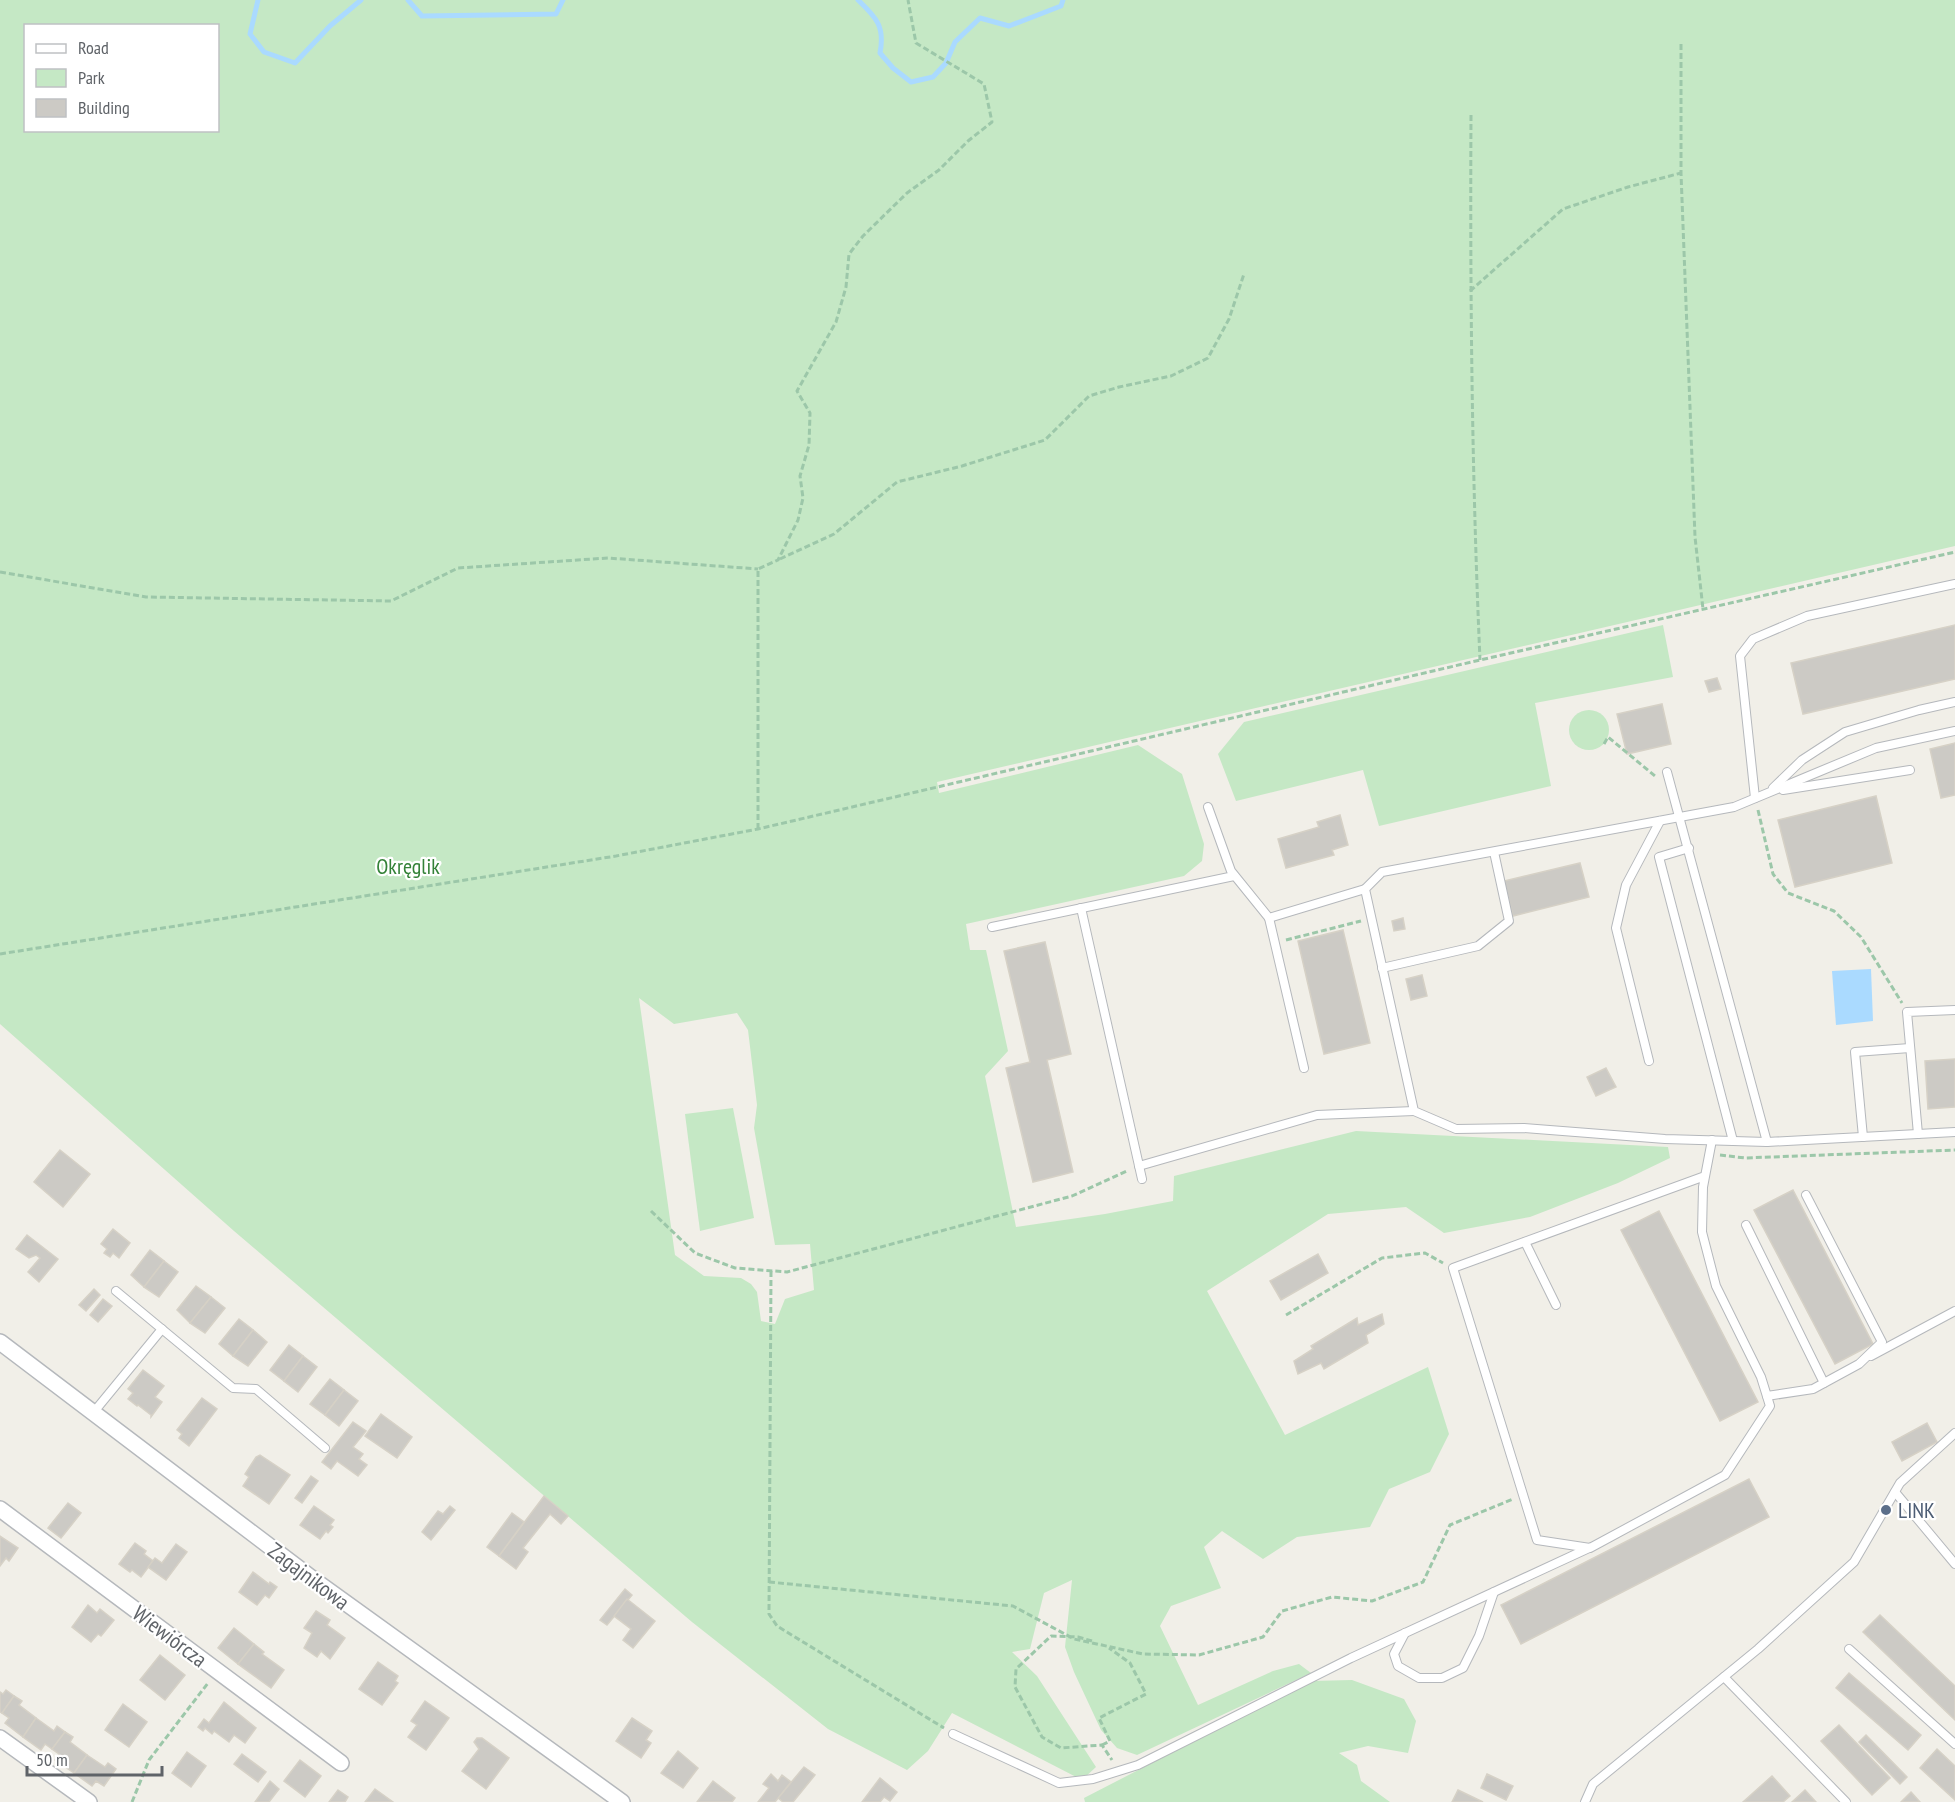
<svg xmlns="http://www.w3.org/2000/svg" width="1955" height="1802" font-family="'PT Sans Narrow',sans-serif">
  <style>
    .green { fill: #c5e8c5; fill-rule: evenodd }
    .water { fill: #aadaff }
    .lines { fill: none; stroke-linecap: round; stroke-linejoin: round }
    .stream { stroke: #aadaff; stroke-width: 5 }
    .building { fill: #cccac5; stroke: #d6d1c6; stroke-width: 1.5 }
    .lane-casing { stroke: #b5b8bc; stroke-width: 10 }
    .street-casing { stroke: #b5b8bc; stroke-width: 18 }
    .path { stroke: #9cc7a9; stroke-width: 3; stroke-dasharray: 6 3; stroke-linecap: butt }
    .lane { stroke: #fff; stroke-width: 8 }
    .street { stroke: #fff; stroke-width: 15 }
    .service-dot { fill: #5c6f8a; stroke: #fff; stroke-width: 2 }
    .labels { text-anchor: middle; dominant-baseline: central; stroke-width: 4.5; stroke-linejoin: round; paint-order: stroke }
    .park-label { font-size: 22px; fill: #348238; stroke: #fff }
    .service-label { font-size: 22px; fill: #4e5e75; stroke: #fff; text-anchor: start }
    .street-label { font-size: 22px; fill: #5f6368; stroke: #fff }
  </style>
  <rect width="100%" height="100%" fill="#f1efe8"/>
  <g class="green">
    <path d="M0 0H1955V546L937 782 939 793 1138 745 1182 774 1204 844 1202 861 1184 876 966 924 970 950H986L1008 1051 985 1076 1016 1227 1105 1214 1173 1201 1174 1176 1356 1131 1668 1147 1670 1158 1618 1183 1530 1217 1444 1233 1406 1207 1328 1214 1207 1291 1285 1435 1428 1367 1449 1434 1430 1472 1389 1489 1370 1527 1297 1537 1263 1559 1222 1531 1204 1547 1221 1588 1171 1606 1160 1626 1198 1705 1273 1671 1299 1664 1311 1673 1137 1755 1117 1748 1101 1730 1074 1672 1065 1647 1072 1580 1044 1593 1030 1649 1012 1652 1037 1676 1096 1767 1082 1780 952 1713 928 1751 907 1770 828 1729 692 1622 234 1231 0 1024ZM26 26H218V130H26ZM639 998 674 1024 737 1013 748 1030 757 1105 754 1128 775 1245 810 1244 814 1290 785 1299 775 1324 761 1321 757 1292 751 1284 741 1278 704 1276 675 1255Z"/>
    <path d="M1663 625 1673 677 1535 703 1551 786 1379 826 1363 770 1236 801 1218 754 1244 722Z"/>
    <circle cx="1589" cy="730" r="20"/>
    <path d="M733 1108 754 1218 700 1231 685 1114Z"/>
    <path d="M1352 1680 1404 1699 1416 1721 1408 1753 1368 1746 1339 1753 1357 1765 1361 1781 1390 1802H1085L1084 1798 1311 1681Z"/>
  </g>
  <path class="water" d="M1871 969 1873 1021 1836 1025 1832 971Z"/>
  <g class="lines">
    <g class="stream">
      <path d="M258 0 250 34 264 52 295 63 330 26 361 0"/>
      <path d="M408 0 422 16 556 14 563 0"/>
      <path d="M858 0C877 18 885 27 880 53L893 68 911 82 933 77 946 63 955 42 980 18 1009 26 1061 6 1063 0"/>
    </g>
  </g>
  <g class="building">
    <path d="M1955 625V679L1803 714 1791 663Z"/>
    <path d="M1717 678 1721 689 1709 692 1705 681Z"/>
    <path d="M1662 704 1671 744 1627 754 1617 714Z"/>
    <path d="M1955 743V795L1941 798 1930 749Z"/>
    <path d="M1876 796 1892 863 1795 887 1778 820Z"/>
    <path d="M1340 815 1348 845 1332 850 1334 855 1286 868 1278 839 1319 827 1317 822Z"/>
    <path d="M1580 863 1589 897 1513 916 1504 881Z"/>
    <path d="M1403 918 1405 929 1394 931 1392 921Z"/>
    <path d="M1343 930 1370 1043 1324 1054 1298 941Z"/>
    <path d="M1045 942 1071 1054 1047 1060 1073 1172 1033 1182 1006 1068 1030 1062 1004 951Z"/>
    <path d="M1422 975 1427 996 1411 1000 1406 979Z"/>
    <path d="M1955 1059V1107L1928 1109 1925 1061Z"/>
    <path d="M1606 1068 1616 1087 1596 1096 1587 1077Z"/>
    <path d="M60 1150 90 1174 63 1207 34 1182Z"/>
    <path d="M1793 1190 1873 1344 1835 1364 1754 1210Z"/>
    <path d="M1659 1211 1758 1402 1720 1421 1621 1230Z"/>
    <path d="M113 1229 130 1243 119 1258 113 1253 110 1257 104 1253 107 1249 101 1244Z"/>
    <path d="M27 1235 58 1259 39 1282 28 1272 40 1258 36 1255 29 1258 16 1249Z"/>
    <path d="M150 1250 164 1261 144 1287 131 1275Z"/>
    <path d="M1318 1254 1328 1273 1281 1300 1270 1281Z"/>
    <path d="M164 1261 178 1272 159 1297 144 1287Z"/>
    <path d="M196 1286 211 1297 190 1323 177 1310Z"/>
    <path d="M94 1289 100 1295 86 1311 79 1305Z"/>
    <path d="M211 1297 225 1308 205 1333 190 1323Z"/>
    <path d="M103 1299 112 1306 98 1322 90 1315Z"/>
    <path d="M1382 1314 1384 1324 1366 1335 1368 1343 1324 1369 1321 1363 1298 1374 1294 1361 1313 1349 1311 1346 1357 1318 1358 1325Z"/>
    <path d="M239 1319 253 1330 233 1356 219 1344Z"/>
    <path d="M253 1330 267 1342 248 1366 233 1356Z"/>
    <path d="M289 1345 303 1356 284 1381 270 1370Z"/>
    <path d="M303 1356 317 1367 298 1392 284 1381Z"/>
    <path d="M143 1370 164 1386 155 1397 162 1402 151 1417V1415L138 1405 137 1406 128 1399 133 1393 128 1389Z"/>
    <path d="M330 1379 344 1390 325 1415 310 1404Z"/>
    <path d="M344 1390 358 1401 339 1426 325 1415Z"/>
    <path d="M202 1398 217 1409 189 1446 179 1438 182 1434 177 1430Z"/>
    <path d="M381 1414 412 1437 397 1458 365 1436Z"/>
    <path d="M353 1422 366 1431 353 1447 363 1454 359 1459 367 1465 358 1476 337 1461 331 1469 322 1462Z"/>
    <path d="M1927 1423 1937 1442 1902 1461 1892 1442Z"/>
    <path d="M260 1455 290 1475 269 1504 243 1486 249 1477 245 1474 256 1457Z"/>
    <path d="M311 1476 318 1481 302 1503 295 1498Z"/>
    <path d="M1749 1479 1769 1517 1521 1644 1501 1605Z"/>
    <path d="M544 1496 568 1516 561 1524 550 1514 523 1548 528 1552 516 1569 499 1556Z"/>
    <path d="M68 1503 81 1513 61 1538 48 1528Z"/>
    <path d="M314 1506 334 1520 330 1525 333 1527 328 1533 326 1531 320 1539 300 1525Z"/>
    <path d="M450 1506 455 1510 431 1540 422 1532 438 1511 443 1514Z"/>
    <path d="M512 1513 524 1522 499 1556 487 1547Z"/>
    <path d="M0 1536 18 1548 9 1561 6 1558 0 1566Z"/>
    <path d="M135 1543 146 1551 144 1554 153 1561 141 1577 132 1570 130 1572 119 1564Z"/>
    <path d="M176 1544 187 1552 166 1580 148 1567 155 1558 162 1563Z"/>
    <path d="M253 1572 269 1584 270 1582 277 1587 269 1598 265 1595 257 1605 239 1592Z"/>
    <path d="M625 1589 632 1595 607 1625 600 1620Z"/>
    <path d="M627 1599 655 1621 633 1648 623 1640 631 1629 614 1616Z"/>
    <path d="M88 1605 97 1613 100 1609 114 1620 101 1636 98 1634 91 1642 72 1627Z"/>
    <path d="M316 1611 330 1620 327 1625 345 1638 330 1659 321 1651 317 1657 304 1648 312 1633 304 1628Z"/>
    <path d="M1880 1615 1955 1686V1720L1863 1632Z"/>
    <path d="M234 1628 254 1644 238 1664 218 1648Z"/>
    <path d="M254 1644 264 1652 262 1654 284 1670 271 1688 238 1664Z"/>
    <path d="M160 1655 185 1675 165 1700 140 1680Z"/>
    <path d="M378 1662 398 1676 395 1681 398 1683 382 1705 359 1689Z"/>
    <path d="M1849 1673 1921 1735 1908 1750 1836 1688Z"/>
    <path d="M6 1690 14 1696 2 1713 0 1712V1692L3 1694Z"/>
    <path d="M14 1696 22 1701 19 1705 36 1718 23 1737 5 1723 9 1718 2 1713Z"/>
    <path d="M425 1701 449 1718 426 1750 408 1737 417 1725 411 1721Z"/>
    <path d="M224 1702 256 1728 245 1743 234 1735 229 1742 214 1731 212 1734 205 1728 203 1731 198 1727 204 1719 209 1723Z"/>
    <path d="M123 1704 147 1722 129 1747 105 1730Z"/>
    <path d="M36 1718 54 1731 57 1726 65 1732 52 1749 45 1744 41 1750 23 1737Z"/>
    <path d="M632 1718 652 1731 646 1740 651 1743 641 1758 616 1741Z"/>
    <path d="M1839 1725 1890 1778 1872 1795 1821 1741Z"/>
    <path d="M65 1732 73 1737 70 1742 87 1755 74 1773 55 1760 59 1754 52 1749Z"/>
    <path d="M1866 1735 1907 1777 1900 1784 1859 1742Z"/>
    <path d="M477 1738H482L509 1758 486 1789 462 1771 479 1749 474 1742Z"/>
    <path d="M1937 1749 1955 1766V1800L1920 1768Z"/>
    <path d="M678 1751 698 1768 683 1788 661 1773Z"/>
    <path d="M187 1752 206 1766 191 1787 172 1773Z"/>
    <path d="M242 1754 266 1772 258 1782 234 1764Z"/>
    <path d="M87 1755 105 1767 108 1763 116 1769 104 1786 96 1781 92 1786 74 1773Z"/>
    <path d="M300 1760 321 1776 305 1797 284 1781Z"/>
    <path d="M804 1767 815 1775 793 1802H783L778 1798Z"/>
    <path d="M771 1774 778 1781 782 1775 791 1782 775 1802H758L769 1788 763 1784Z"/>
    <path d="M1487 1774 1513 1786 1506 1800 1481 1788Z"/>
    <path d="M1772 1776 1790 1796 1783 1802H1743Z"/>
    <path d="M880 1778 897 1792 890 1801 884 1797 880 1802H862Z"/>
    <path d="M270 1781 279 1789 269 1802H255Z"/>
    <path d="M713 1781 735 1798 732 1802H697Z"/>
    <path d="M375 1789 393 1802H365Z"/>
    <path d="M338 1790 348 1797 345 1802H329Z"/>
    <path d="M1458 1790 1483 1802H1452Z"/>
    <path d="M1805 1790 1816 1802H1792Z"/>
    <path d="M1911 1792 1920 1802H1901Z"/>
  </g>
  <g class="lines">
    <g class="lane-casing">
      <g id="lane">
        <path d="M1955 731 1876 748 1734 807 1382 872 1365 889 1414 1111 1456 1129 1524 1128 1665 1139 1767 1142 1955 1132"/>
        <path d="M1667 772 1767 1142"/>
        <path d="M1773 788 1802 760 1845 732 1919 710 1955 702"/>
        <path d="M1783 790 1910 770"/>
        <path d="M1755 798 1740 656 1753 639 1807 616 1955 584"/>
        <path d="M1208 807 1231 871 1269 918"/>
        <path d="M1689 848 1659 857 1733 1141"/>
        <path d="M1081 908 1142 1179"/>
        <path d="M992 927 1234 876"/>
        <path d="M1382 968 1478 946 1509 921 1494 852"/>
        <path d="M1649 1061 1616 928 1626 885 1660 821"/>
        <path d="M1304 1068 1269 918 1365 889"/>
        <path d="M1918 1134 1907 1012 1955 1010"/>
        <path d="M1863 1137 1855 1052 1910 1048"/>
        <path d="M1139 1166 1317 1115 1414 1111"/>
        <path d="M1705 1176 1453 1268 1537 1540 1590 1548 1725 1475 1770 1406 1761 1377 1716 1286 1702 1232 1703 1187 1712 1140"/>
        <path d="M1746 1225 1824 1383"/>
        <path d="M1525 1242 1556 1305"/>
        <path d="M116 1291 233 1388 256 1389 325 1448"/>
        <path d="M1871 1356 1955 1311"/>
        <path d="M1767 1396 1813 1389 1859 1364 1882 1342 1806 1195"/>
        <path d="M93 1413 162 1329"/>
        <path d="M1895 1492 1955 1564"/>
        <path d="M1405 1633 1394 1654 1398 1666 1419 1678H1442L1463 1668 1479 1636 1494 1592"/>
        <path d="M1849 1649 1955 1744"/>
        <path d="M1724 1677 1846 1802"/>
        <path d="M953 1734 1059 1783 1093 1779 1138 1765 1351 1658 1589 1548"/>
        <path d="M1585 1802 1593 1784 1758 1649 1854 1562 1900 1483 1955 1433"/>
      </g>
    </g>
    <g class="street-casing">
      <g id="street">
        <path d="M0 1342 314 1580 622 1802"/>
        <path d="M0 1509 341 1763"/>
        <path d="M0 1738 89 1802"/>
      </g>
    </g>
    <g class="path">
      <path d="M1681 44V173L1695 537 1703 609"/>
      <path d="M1471 115C1470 297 1472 479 1480 660"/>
      <path d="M1470 291 1563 209 1628 187 1681 173"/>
      <path d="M780 559 834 534 897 482 962 466 1045 440 1089 396 1119 387 1171 376 1208 358 1229 319 1244 274"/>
      <path d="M0 572 146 597 391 601 458 568 608 558 758 569"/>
      <path d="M1604 744 1608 737 1655 776"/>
      <path d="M1758 810 1773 874 1788 893 1834 911 1861 937 1902 1003"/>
      <path d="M758 829V569L778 560 798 520 803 498 800 476 809 445 810 413 797 391 836 322 846 287 849 254 863 236 907 193 939 170 968 141 992 122 984 84 916 43 908 0"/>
      <path d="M1286 940 1361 921"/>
      <path d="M0 954 616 856 758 829 1480 660 1955 552"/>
      <path d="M1720 1155 1745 1158 1955 1150"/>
      <path d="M651 1211 695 1253 735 1268 787 1272 1072 1196 1127 1171"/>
      <path d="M771 1271 769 1614 777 1626 944 1728"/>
      <path d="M1286 1315 1382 1258 1425 1253 1443 1263"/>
      <path d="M769 1582 1013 1606 1074 1639 1143 1654 1199 1655 1263 1637 1282 1611 1332 1597 1372 1601 1423 1582 1450 1525 1513 1499"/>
      <path d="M1092 1641 1078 1637 1051 1636 1016 1669 1015 1687 1042 1737 1061 1748 1102 1745 1112 1760"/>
      <path d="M1102 1745 1110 1741 1099 1718 1146 1694 1130 1663 1109 1648"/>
      <path d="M132 1802 149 1760 208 1683"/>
    </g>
    <use href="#lane" class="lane"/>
    <use href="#street" class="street"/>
  </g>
  <circle class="service-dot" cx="1886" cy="1510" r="6"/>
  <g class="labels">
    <g class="park-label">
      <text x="408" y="866">Okręglik</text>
    </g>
    <g class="service-label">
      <text x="1898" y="1510">LINK</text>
    </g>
    <g class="street-label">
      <text transform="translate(309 1576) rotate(37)">Zagajnikowa</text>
      <text transform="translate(170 1636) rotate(37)">Wiewiórcza</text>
    </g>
  </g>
  <rect x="24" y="24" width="195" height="108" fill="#ffffff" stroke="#bfc1c3" stroke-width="1.5"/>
  <rect x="36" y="44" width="30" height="9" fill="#ffffff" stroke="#bfc1c3" stroke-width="1.5"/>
  <text x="78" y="54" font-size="18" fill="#5f6368">Road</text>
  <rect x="36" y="69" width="30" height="18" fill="#c5e8c5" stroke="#bfc1c3" stroke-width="1.5"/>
  <text x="78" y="84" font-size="18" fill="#5f6368">Park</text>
  <rect x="36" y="99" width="30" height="18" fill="#cccac5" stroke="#bfc1c3" stroke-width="1.5"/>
  <text x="78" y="114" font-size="18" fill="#5f6368">Building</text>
  <path d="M27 1766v9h135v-9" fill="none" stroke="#5f6368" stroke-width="3"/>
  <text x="36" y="1766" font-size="18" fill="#5f6368" stroke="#ffffff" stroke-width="4.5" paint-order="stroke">50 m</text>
</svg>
